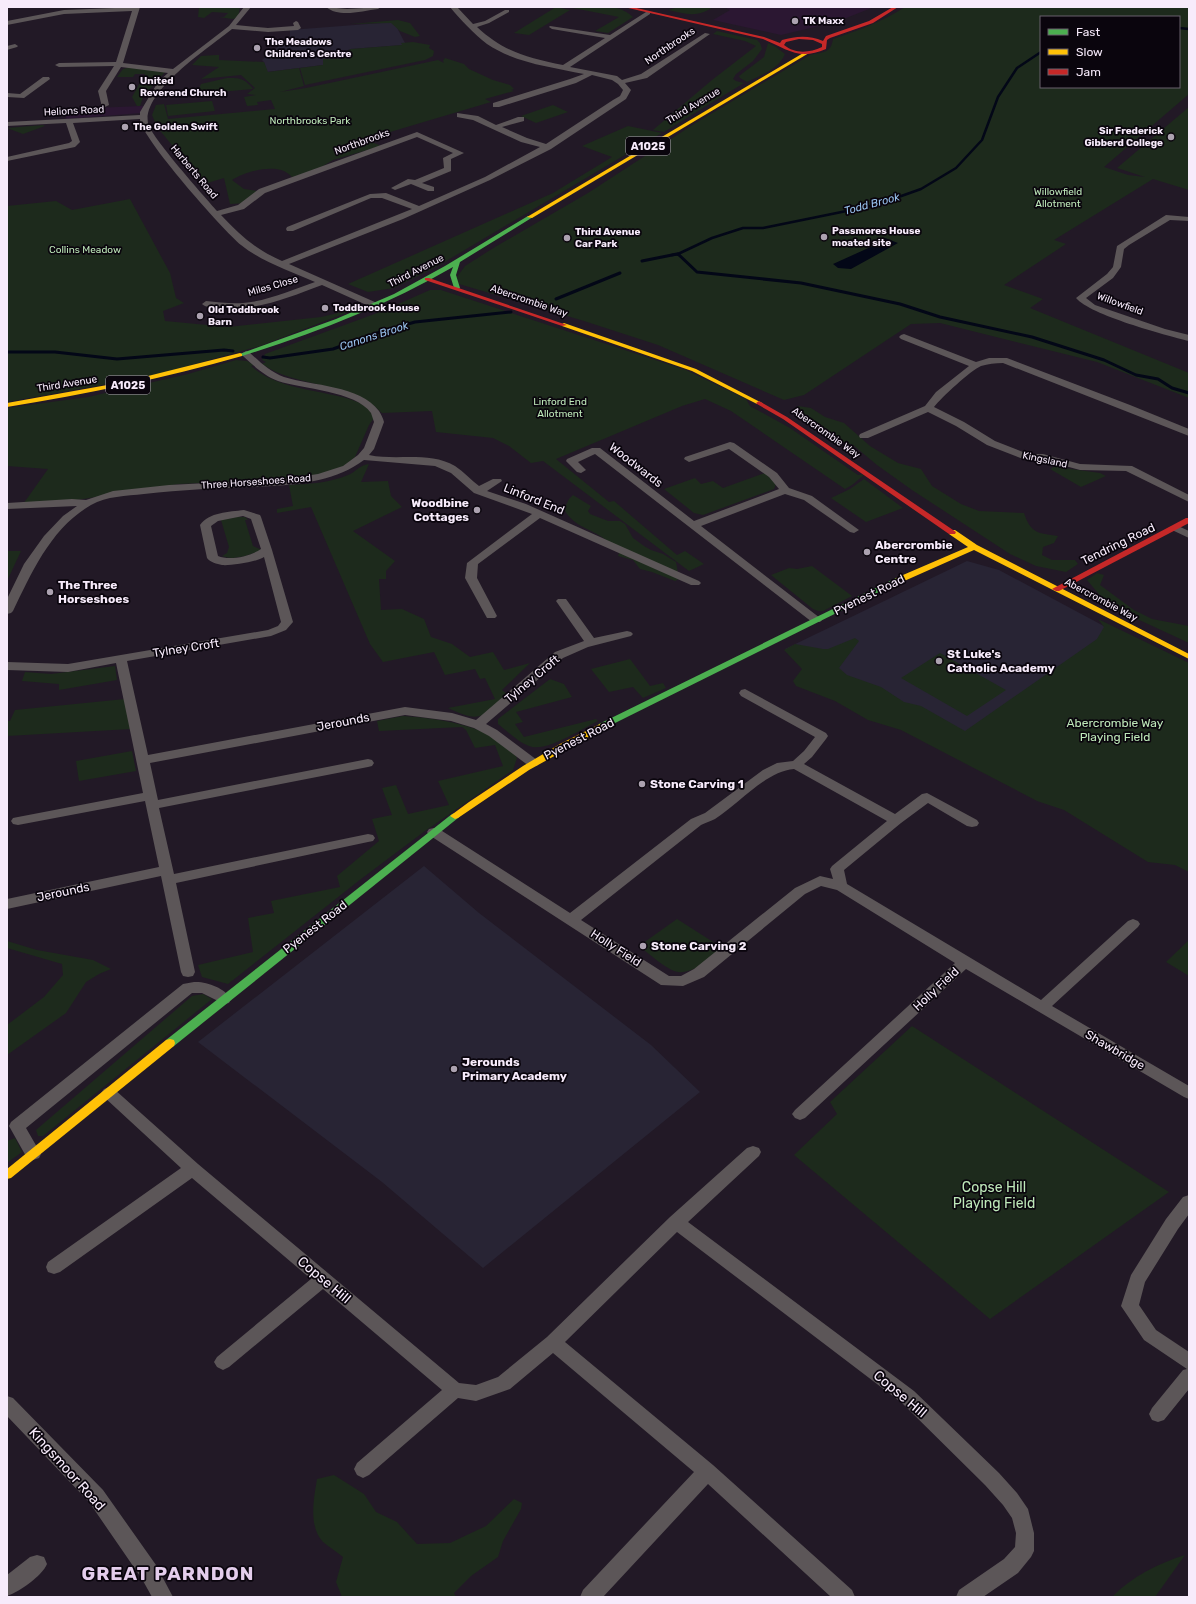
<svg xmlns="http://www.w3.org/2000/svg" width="1196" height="1604" font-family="Rubik,sans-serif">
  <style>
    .built { fill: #2b1732 }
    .education { fill: #282434 }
    .green { fill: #1d2a1c; fill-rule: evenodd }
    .water { fill: #030717 }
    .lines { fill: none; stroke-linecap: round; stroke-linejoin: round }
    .stream-far1 { stroke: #030717; stroke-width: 2.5 }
    .stream { stroke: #030717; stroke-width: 3 }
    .street { fill: #5c5658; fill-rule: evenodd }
    .fast { fill: #4caf50; fill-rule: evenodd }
    .slow { fill: #ffc107; fill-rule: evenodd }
    .jam { fill: #c62828; fill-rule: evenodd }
    .poi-dot { fill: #aca2b0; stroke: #0a050d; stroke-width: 1.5 }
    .labels { text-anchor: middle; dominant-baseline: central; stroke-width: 3.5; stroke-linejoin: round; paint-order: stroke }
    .far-poi-label { font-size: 10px; font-weight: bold; fill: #f7ebfb; stroke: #0a050d; text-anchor: start }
    .far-street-label { font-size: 10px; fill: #f7ebfb; stroke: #0a050d }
    .far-park-label { font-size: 10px; fill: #bee8b9; stroke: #0a050d }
    .shield { fill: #0a050d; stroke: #b0a6b4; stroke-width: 1 }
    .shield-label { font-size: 11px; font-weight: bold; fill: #f7ebfb }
    .far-water-label { font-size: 11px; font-style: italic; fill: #9ac4f0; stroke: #0a050d }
    .street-label { font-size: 12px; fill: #f7ebfb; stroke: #0a050d }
    .poi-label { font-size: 12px; font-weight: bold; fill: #f7ebfb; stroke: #0a050d; text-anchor: start }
    .park-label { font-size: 12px; fill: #bee8b9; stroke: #0a050d }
    .near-park-label { font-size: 14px; fill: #bee8b9; stroke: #0a050d }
    .near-street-label { font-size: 14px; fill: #f7ebfb; stroke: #0a050d }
    .near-district-label { font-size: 19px; font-weight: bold; letter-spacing: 1px; fill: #e4cdec; stroke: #0a050d }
  </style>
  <rect width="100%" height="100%" fill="#221926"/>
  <g class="built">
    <path d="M724 7H874L836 22 781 35 713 20 730 10Z"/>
    <path d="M143 106 144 109 141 113 66 119 67 109Z"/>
  </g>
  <g class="education">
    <path d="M394 22 405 43H402L403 45 351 49 345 51 340 58 323 65 267 72 264 62 262 60 290 37V30Z"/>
    <path d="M967 561 999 570 1115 632 971 741 819 674 785 649Z"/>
    <path d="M424 866 479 913 651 1045 700 1092 483 1268 382 1182 198 1042Z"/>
  </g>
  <g class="green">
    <path d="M199 7H240L238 18 232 19 219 17H224L228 13 212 12 204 18 198 17Z"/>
    <path d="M556 7 570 10 529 35 514 33Z"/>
    <path d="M568 7C588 7 617 1 633 17L608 33 595 31 619 17Z"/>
    <path d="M678 7H713C698 18 685 14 668 10Z"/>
    <path d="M905 7H1189V94L1104 167 1128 175 1145 177 1117 168 1189 107V190L1153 179 1054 240 1066 244 1004 285 1043 299 1030 308 1189 373V398L1097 362 940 323 911 324 804 395 784 400 658 345 584 321 459 284 457 277 465 266 495 247 588 193 694 124 810 55C822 52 831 54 833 39 859 30 882 22 905 7ZM1041 17H1179V87H1041Z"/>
    <path d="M398 20 410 23 420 36 415 37 400 31 391 23 350 24Z"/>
    <path d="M717 31 757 40 760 43 762 49 753 61 736 74 733 79 736 81 744 83 664 132 653 130 712 80 756 46 745 41 713 34Z"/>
    <path d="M413 42 430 45 429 48 434 51 433 56 425 60 305 85 300 68 323 65V59L340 58V54L351 49 402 45 401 43Z"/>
    <path d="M768 43 776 47 785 54C779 69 761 75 747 82L740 78 739 76 764 57Z"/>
    <path d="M216 55H219V60L264 62 268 72 299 68 304 86 280 92 306 88 438 60 444 63 443 61 445 58 464 64 469 69 493 80 510 85 514 89 511 90 514 91 485 99 491 102 333 149C351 149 361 135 381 146L333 160 318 169 320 172 292 177C289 174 285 171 281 170 267 166 244 172 232 180L244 189 257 191 247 203 230 204 224 178 204 184 157 127 152 115 156 105 164 104 168 119 275 109 271 100 257 102 258 105 247 106 244 97 256 95 247 94 255 88 241 75 201 79 219 67 192 65 201 56Z"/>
    <path d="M131 67 166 71 143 97 140 106H137L132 97 145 74H135L133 77H117L123 69Z"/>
    <path d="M227 78C240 78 244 78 253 89L197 94 201 84Z"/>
    <path d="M212 101 215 111 168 116 166 105Z"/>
    <path d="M553 105 568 112 536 123 521 116Z"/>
    <path d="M43 125 45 126 23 134 7 128Z"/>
    <path d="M628 126 662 133 436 267 394 288 368 292 348 284 553 193 612 157 582 146Z"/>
    <path d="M130 199 170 273 176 298 184 303 163 311 165 321 228 327 321 317 359 308 260 346 152 376 7 402V206L56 201 72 210Z"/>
    <path d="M430 290H441L686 370 746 399 750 406 790 428 858 475 865 474 852 485 845 489 731 411 705 399 682 406 556 459 609 502 614 501 677 555 685 551 704 564 689 571 543 461 531 463 509 446 493 438 436 432 432 411 382 413C349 380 298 389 262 364L266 362 262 360 265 354 380 312Z"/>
    <path d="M236 360 247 361 254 365 251 366C272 385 305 389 333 395 343 397 356 400 365 406 369 409 372 414 374 418L369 425 355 457 338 472 298 479 179 484 64 502 21 507 48 469 7 466V408L88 397 188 374Z"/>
    <path d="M798 406 811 408 825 417 844 423 870 446 898 463 921 469 932 486 961 504 979 511 1024 513C1031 534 1038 533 1058 536L1054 543 1043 547 1042 555 1052 560H1075L1078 564 1066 572 1036 566 1010 554 912 490 877 465 853 445 840 441 795 409Z"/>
    <path d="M369 464 361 482 388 481 391 496 402 507 353 531 395 561 386 571V579H379L381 610 402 609 424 619 431 637 452 644 470 657 493 652 504 670 530 663 502 690 508 695C483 717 481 724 448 708L495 699 485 678 480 679 475 669 445 675 434 652 383 662 370 644 311 507 277 513V509L293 506 289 485C309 484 329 483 348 475 356 472 359 465 369 464Z"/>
    <path d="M1057 465 1064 468 1100 473 1106 476 1081 487 1050 469Z"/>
    <path d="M765 473 776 484 774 489 703 515 694 513 664 489 695 478 701 484 713 481 723 488Z"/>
    <path d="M864 479 903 508 866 522 831 498 850 489Z"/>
    <path d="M573 495 591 506 588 511 590 514 608 521H620L625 524 633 538 644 546 651 550 663 554 676 562 679 579 675 581 652 572 640 569 633 560 618 556 620 550C614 546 608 541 602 537 588 528 572 525 564 509L569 499Z"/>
    <path d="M236 517H245L248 520H245L253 546 262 550C249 555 235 561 222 556L227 553 229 547 221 520Z"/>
    <path d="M7 551H21L7 581Z"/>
    <path d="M812 566 852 596 823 611H818L813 609 771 575 789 568 797 569Z"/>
    <path d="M1097 573 1104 575 1100 585 1134 610 1152 619 1189 626V643L1109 606 1087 580Z"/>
    <path d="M1098 619 1189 663V872L1175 865 1148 862 1064 810 1037 801 901 730 868 720 835 701 796 686 793 681 802 669 784 650 795 644 823 649H828L855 638 859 641 839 668 847 675 881 687 904 702 921 706 965 731 1097 639 1104 627Z"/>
    <path d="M940 653 1006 690 967 716 901 678Z"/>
    <path d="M630 659 650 686 663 683 666 688 643 698 633 687 609 692 591 669Z"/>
    <path d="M115 666 117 680 59 690V684L22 681 25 672 51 674Z"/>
    <path d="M550 679 564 684 572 697 516 712 523 722 515 724 524 737 596 719 598 721C581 729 546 753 529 746 518 742 507 731 498 724V719Z"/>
    <path d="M125 699 131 729 7 736V721H10L15 710Z"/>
    <path d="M403 716C436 718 498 726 517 758L513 770 425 831 361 879 228 984 202 977 198 965 253 952 248 918 274 913 271 901 340 887 337 876 379 841 372 819 392 815 382 788 396 785 408 814 449 805 438 781 503 766 495 745 475 748 466 730 462 727 379 731 377 721Z"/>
    <path d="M132 751 136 771 79 781 76 761Z"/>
    <path d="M677 919 721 947C714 958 692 974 678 972 668 971 647 952 639 946Z"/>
    <path d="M1189 940V976L1166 962Z"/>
    <path d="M7 941 37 950 93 960 111 969 99 974 86 982 66 1013 7 1055V1025L44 997 63 975 62 964 7 948Z"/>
    <path d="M203 994 212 999 43 1136H38L36 1130 192 996Z"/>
    <path d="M912 1026 1169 1192 990 1319 794 1155 837 1114 830 1102Z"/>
    <path d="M15 1138 22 1152 7 1163V1141Z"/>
    <path d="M334 1475 364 1494 376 1512 397 1522 417 1544 450 1543 486 1526 514 1499 522 1503 521 1509 503 1541 498 1557 471 1576 454 1593 456 1597H342L336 1582 343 1557C337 1552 329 1547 323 1542 308 1526 314 1498 317 1479Z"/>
    <path d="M1185 1555 1155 1597H1112C1131 1577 1159 1563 1185 1555Z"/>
  </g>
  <path class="water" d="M885 238 898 243 851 269 838 268 833 264 875 245V241Z"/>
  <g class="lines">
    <g class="stream-far1">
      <path d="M1179 28 1189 29"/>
      <path d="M678 254 679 255"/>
      <path d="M672 255 678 254 712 238 743 228H763L876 205 921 189 956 168 982 140 998 97 1017 68 1041 52"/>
    </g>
    <g class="stream">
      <path d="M678 254 697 272 801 283 900 304 940 317 1032 337 1104 360 1136 375 1158 379 1172 388 1189 393"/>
      <path d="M642 261 677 254"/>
      <path d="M556 299 620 273"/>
      <path d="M7 352H55L117 359 224 350 233 351"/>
      <path d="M263 357 270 358 333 349 380 332 415 322 511 312"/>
    </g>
    <g class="street">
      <path d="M140 7 123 63 173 69 229 26 244 7H251L236 25 268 28 294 26 293 23 296 21 298 22 301 28 298 30 268 32 232 29C210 47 142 91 148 123 150 136 205 197 217 211L238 205 259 189 417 132 464 153 451 159V171L422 183 434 187V191H428L411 184 395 190 391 188 408 179 415 180 444 168 443 158 453 153 417 137 265 193 244 209 221 215C241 236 255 249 282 261L412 209 382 198H371L293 231H287L286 229 287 227 370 194 386 193 419 206 485 177 540 147 521 142 473 120 457 117V113L478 116 496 125 518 117H524V121L502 127 527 138 546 144 613 100 620 96 623 90 618 84 612 80 592 75 576 83 499 107H493V103L570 79 584 74C551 67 515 63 487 44 475 35 459 18 450 7H457L473 24 485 21 505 10H509V12L489 23 477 27C504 52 528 58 563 65L605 38 552 29 549 27 550 26 610 35 646 12H650V14L570 67 617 76 622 80 641 74 705 33 710 34 647 78 625 83 631 90 626 99 551 149 490 180 403 219 289 264 377 303 379 305 377 307H371L322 285C287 298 258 311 219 308 213 307 206 308 202 304L206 301C218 302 231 304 243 303 268 301 291 290 315 282 290 271 262 262 241 245 224 231 140 137 140 119L73 123 80 142 75 147 7 161V157L69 143 72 141 66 123 7 126V122L140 115V112L158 82 168 73 121 67 106 91 109 105 105 107H102L98 91 114 66 59 67 55 65 59 63 116 62 132 11 64 14 7 25V21L64 10Z"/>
      <path d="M326 7 347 9 381 7 378 9C362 11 339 18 326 7Z"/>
      <path d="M15 44 18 46 17 47 7 50V46Z"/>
      <path d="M43 77H49L50 79 24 98 7 97V93L20 94Z"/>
      <path d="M1166 215 1189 217V221L1170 220 1129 245 1124 249 1121 267 1113 278 1086 298 1095 305 1165 329 1189 335V341C1165 335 1090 315 1076 298L1107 274 1113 267 1117 246Z"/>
      <path d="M904 334 976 362 989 358H1007L1130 405 1189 429V436L1003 363C995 363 988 364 981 366 970 371 942 397 934 407L964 422 995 441 1028 454H1043L1080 464 1132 466 1189 495V502L1126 471 1080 470 1043 460 1023 459 987 445 956 426 928 412 868 438H860L859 436 860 434 925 406 936 392 969 366 901 339 899 337 901 335Z"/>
      <path d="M246 351 249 352C260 362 270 372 284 377 312 386 360 385 379 411 381 414 383 418 384 422L374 449 369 455C397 461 429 451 455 466 464 472 471 480 479 486L493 479H501L502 481 487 491 526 504 699 581 701 583 699 585H691L540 518 478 564 477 578 497 616 495 618H487L465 578 467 563 532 514 474 493 451 473 435 466 364 460C337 480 304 484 272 486 229 488 187 489 144 494 126 496 107 496 91 505 51 528 32 572 13 611L11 613 7 614V599L24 564 44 536 63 516 77 506 7 509V503L72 499 86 500 113 491 169 485 284 479 318 474 343 466 358 455 364 448 374 422C373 419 372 416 371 413 356 391 302 389 278 381 263 375 254 366 243 356L241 354Z"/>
      <path d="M730 442 734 443 777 473 789 488 812 496 859 530 854 533 850 532 804 500 785 494 701 526 820 618 822 620 820 622H812L595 454 578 462 586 470 581 473 577 472 566 461 567 459 592 448H600L694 521 779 489 769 477 729 449 689 462 684 459 685 457Z"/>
      <path d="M244 510 260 515 261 517 272 550 293 622 286 630 271 636 127 661 148 755 405 707 452 713 476 720 555 652 584 641 556 601 558 599H566L594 638 627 631 631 632 633 634 631 636 588 647 563 658 486 724 497 730 537 760 539 763 537 766H529L489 736 474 728 451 721 405 715 150 763 158 800 368 759 372 760 374 763 372 766 368 767 159 808 174 874 368 834 373 835 375 838 373 841 368 842 176 883 195 972 193 976 188 977 183 976 181 972 161 876 7 909V899L159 867 145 801 18 825 13 824 11 821 13 818 18 817 143 793 116 663 68 672 7 670V662L68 664 268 630 278 626 281 622 264 557C257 562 229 566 222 565 217 564 210 562 207 558L200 525C209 512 229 512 244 510ZM243 516 251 519 261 549C251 556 230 561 218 556L211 526 218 521Z"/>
      <path d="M1176 525 1189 531V538L1172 530 1171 528Z"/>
      <path d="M745 689 826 733 828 736 826 739 812 757 804 764 895 814 922 794 927 793 977 820 979 823 977 826 972 827 967 826 928 803 901 823 844 870 847 884 1041 1000 1128 921 1133 919 1138 921 1140 924 1138 927 1052 1006 1189 1086V1099L1184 1097 966 969 805 1118 800 1120 795 1118 792 1114 795 1110 955 963 837 890 821 886 805 894 704 977 683 986 661 985 429 835 427 832 429 829 434 828 439 829 570 913 691 819 705 813 763 770 777 763 793 761 804 751 815 737 741 696 739 693 741 690ZM794 769 887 821 832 866 830 869 833 879 820 876 795 888 694 969 681 976H669L581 920 701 825C705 823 711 821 715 819 739 804 766 771 794 769Z"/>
      <path d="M194 982C206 981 225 988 231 999L229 1003 224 1004 202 993H192L26 1128 41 1154 39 1158 33 1160 27 1158 9 1126 11 1122 183 984Z"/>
      <path d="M109 1087 114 1089 198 1164 459 1383 476 1385 498 1377 547 1337 670 1217 747 1148 753 1146 759 1148 761 1152 759 1156 688 1222 914 1391 999 1473 1017 1493 1028 1509 1034 1533V1551L1031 1557 1018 1573 983 1597H956L959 1590 1004 1559 1015 1547 1016 1533 1012 1518 1003 1505 985 1485 902 1403 677 1232 565 1342 713 1465 852 1590 855 1597H831L708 1484 603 1597H580L583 1590 694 1472 553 1353 510 1389 476 1401 458 1398 369 1475 363 1478 357 1475 354 1469 357 1463 442 1390 323 1289 229 1367 223 1370 217 1367 214 1362 217 1357 311 1279 192 1178 60 1272 54 1274 48 1272 46 1267 48 1262 181 1168 104 1097 101 1093 104 1089Z"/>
      <path d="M1189 1195V1214L1178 1229 1145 1282 1139 1305 1156 1330 1189 1352V1389L1164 1420 1158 1422 1152 1420 1149 1414 1152 1408 1183 1370 1187 1369 1144 1340 1121 1306 1131 1275 1166 1219 1183 1197Z"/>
      <path d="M7 1396 13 1398 103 1490 156 1565 173 1597H152L142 1579 89 1502 7 1416Z"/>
      <path d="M37 1555 44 1557 47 1564C42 1576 19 1592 7 1596V1575L30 1557Z"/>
    </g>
    <g class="fast">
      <path d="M528 216 533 217 460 262 456 275 460 288 459 289 454 288 450 275 453 267C386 306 315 333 242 356L237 355 336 319 394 294 445 266Z"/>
      <path d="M896 578H899L903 580 605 728H599L598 726 599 724Z"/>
      <path d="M455 813 458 814 460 816 458 818 174 1046 170 1047 166 1046 165 1043 166 1040 452 814Z"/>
    </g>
    <g class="slow">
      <path d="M805 52 809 53 532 218 527 217Z"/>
      <path d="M564 323 696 369 762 403 761 404H757L692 371 562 326V324Z"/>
      <path d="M240 353 242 354V356C165 378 86 394 7 407V403L124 382Z"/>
      <path d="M949 530H955L977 545 1189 654V659L974 550 902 582H896L895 580 896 578 968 547 949 534Z"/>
      <path d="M602 723 606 726 605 728 529 770 458 818 455 819 450 816 469 802 523 766 560 744Z"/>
      <path d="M170 1039 174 1040 175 1043 174 1046 11 1178 7 1179V1169L166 1040Z"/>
    </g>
    <g class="jam">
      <path d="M624 7H632L764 37 780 43 782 40C796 36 809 35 823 41L826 36 869 21 893 7H898L873 23 830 38 827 40 826 49C799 61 787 49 763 39ZM799 39 813 40 822 44V47C809 53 795 54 784 45L786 42Z"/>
      <path d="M425 278H429L567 325 562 326 425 280Z"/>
      <path d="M759 401 787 417 956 532 955 534H949L783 419 757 404 756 403Z"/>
      <path d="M1186 518H1189V523L1059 591H1056L1052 589Z"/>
    </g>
  </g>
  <g class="poi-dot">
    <circle cx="795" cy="21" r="4"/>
    <circle cx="257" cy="48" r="4"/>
    <circle cx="132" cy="87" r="4"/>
    <circle cx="125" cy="127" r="4"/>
    <circle cx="1171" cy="137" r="4"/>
    <circle cx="824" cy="237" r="4"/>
    <circle cx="567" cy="238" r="4"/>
    <circle cx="325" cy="308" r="4"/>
    <circle cx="200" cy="316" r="4"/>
    <circle cx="477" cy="510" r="4"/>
    <circle cx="867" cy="552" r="4"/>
    <circle cx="50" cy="592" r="4"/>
    <circle cx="939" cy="661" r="4"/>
    <circle cx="642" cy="784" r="4"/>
    <circle cx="643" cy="946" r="4"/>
    <circle cx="454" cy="1069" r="4"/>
  </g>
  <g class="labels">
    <g class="far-poi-label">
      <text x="803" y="21">TK Maxx</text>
      <text x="265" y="42">The Meadows<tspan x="265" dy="12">Children's Centre</tspan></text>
      <text x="140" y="81">United<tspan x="140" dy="12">Reverend Church</tspan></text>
      <text x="133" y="127">The Golden Swift</text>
      <text x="1163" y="131" text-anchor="end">Sir Frederick<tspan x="1163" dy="12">Gibberd College</tspan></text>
      <text x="832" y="231">Passmores House<tspan x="832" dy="12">moated site</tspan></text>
      <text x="575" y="232">Third Avenue<tspan x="575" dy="12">Car Park</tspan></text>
      <text x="333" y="308">Toddbrook House</text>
      <text x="208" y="310">Old Toddbrook<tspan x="208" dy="12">Barn</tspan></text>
    </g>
    <g class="far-street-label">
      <text transform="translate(670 46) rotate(-34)">Northbrooks</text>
      <text transform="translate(693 106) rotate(-31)">Third Avenue</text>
      <text transform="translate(74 111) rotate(-3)">Helions Road</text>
      <text transform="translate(362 142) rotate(-20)">Northbrooks</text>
      <text transform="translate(194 172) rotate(50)">Harberts Road</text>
      <text transform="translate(416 271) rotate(-27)">Third Avenue</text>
      <text transform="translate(273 286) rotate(-16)">Miles Close</text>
      <text transform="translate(529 301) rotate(19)">Abercrombie Way</text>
      <text transform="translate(1120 304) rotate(20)">Willowfield</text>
      <text transform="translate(67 384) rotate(-9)">Third Avenue</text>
      <text transform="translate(826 433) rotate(35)">Abercrombie Way</text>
      <text transform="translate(1045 460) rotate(12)">Kingsland</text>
      <text transform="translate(256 482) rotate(-4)">Three Horseshoes Road</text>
      <text transform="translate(1101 600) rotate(28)">Abercrombie Way</text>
    </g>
    <g class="far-park-label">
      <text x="310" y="121">Northbrooks Park</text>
      <text x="1058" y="192">Willowfield<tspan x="1058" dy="12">Allotment</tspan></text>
      <text x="85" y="250">Collins Meadow</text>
      <text x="560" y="402">Linford End<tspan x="560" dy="12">Allotment</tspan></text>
    </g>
    <g class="shield">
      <rect x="626" y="137" width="44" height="18" rx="3"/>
      <rect x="106" y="376" width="44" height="18" rx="3"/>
    </g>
    <g class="shield-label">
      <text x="648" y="146">A1025</text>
      <text x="128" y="385">A1025</text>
    </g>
    <g class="far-water-label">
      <text transform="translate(872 204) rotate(-15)">Todd Brook</text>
      <text transform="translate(374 336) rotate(-18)">Canons Brook</text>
    </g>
    <g class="street-label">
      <text transform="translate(636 465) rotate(38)">Woodwards</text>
      <text transform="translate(534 499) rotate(22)">Linford End</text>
      <text transform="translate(1118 544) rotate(-26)">Tendring Road</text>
      <text transform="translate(869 595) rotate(-26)">Pyenest Road</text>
      <text transform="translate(186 648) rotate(-9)">Tylney Croft</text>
      <text transform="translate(532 679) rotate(-40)">Tylney Croft</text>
      <text transform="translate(343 722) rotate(-11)">Jerounds</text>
      <text transform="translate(579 739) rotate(-27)">Pyenest Road</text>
      <text transform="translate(63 892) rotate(-12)">Jerounds</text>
      <text transform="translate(315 927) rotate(-38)">Pyenest Road</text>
      <text transform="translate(616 948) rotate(33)">Holly Field</text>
      <text transform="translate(936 989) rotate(-43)">Holly Field</text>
      <text transform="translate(1115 1050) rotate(30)">Shawbridge</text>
    </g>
    <g class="poi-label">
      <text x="469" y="503" text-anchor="end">Woodbine<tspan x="469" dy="14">Cottages</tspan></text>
      <text x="875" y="545">Abercrombie<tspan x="875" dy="14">Centre</tspan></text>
      <text x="58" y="585">The Three<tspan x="58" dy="14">Horseshoes</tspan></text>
      <text x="947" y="654">St Luke's<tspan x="947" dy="14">Catholic Academy</tspan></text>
      <text x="650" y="784">Stone Carving 1</text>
      <text x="651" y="946">Stone Carving 2</text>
      <text x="462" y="1062">Jerounds<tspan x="462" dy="14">Primary Academy</tspan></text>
    </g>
    <g class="park-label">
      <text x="1115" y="723">Abercrombie Way<tspan x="1115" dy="14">Playing Field</tspan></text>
    </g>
    <g class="near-park-label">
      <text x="994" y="1187">Copse Hill<tspan x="994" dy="16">Playing Field</tspan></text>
    </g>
    <g class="near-street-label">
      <text transform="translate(324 1280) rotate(40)">Copse Hill</text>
      <text transform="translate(900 1394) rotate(40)">Copse Hill</text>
      <text transform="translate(67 1469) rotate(48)">Kingsmoor Road</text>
    </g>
    <g class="near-district-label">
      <text x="168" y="1573">GREAT PARNDON</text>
    </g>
  </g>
  <rect width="1196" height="1604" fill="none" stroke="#f7ebfb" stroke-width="16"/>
  <rect x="1040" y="16" width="140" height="72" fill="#0a050d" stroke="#69616c"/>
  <rect x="1048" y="29" width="20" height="6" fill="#4caf50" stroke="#69616c"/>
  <text x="1076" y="36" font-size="12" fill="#f7ebfb">Fast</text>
  <rect x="1048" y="49" width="20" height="6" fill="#ffc107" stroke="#69616c"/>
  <text x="1076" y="56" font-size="12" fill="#f7ebfb">Slow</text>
  <rect x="1048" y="69" width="20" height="6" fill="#c62828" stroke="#69616c"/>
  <text x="1076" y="76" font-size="12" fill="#f7ebfb">Jam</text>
</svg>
